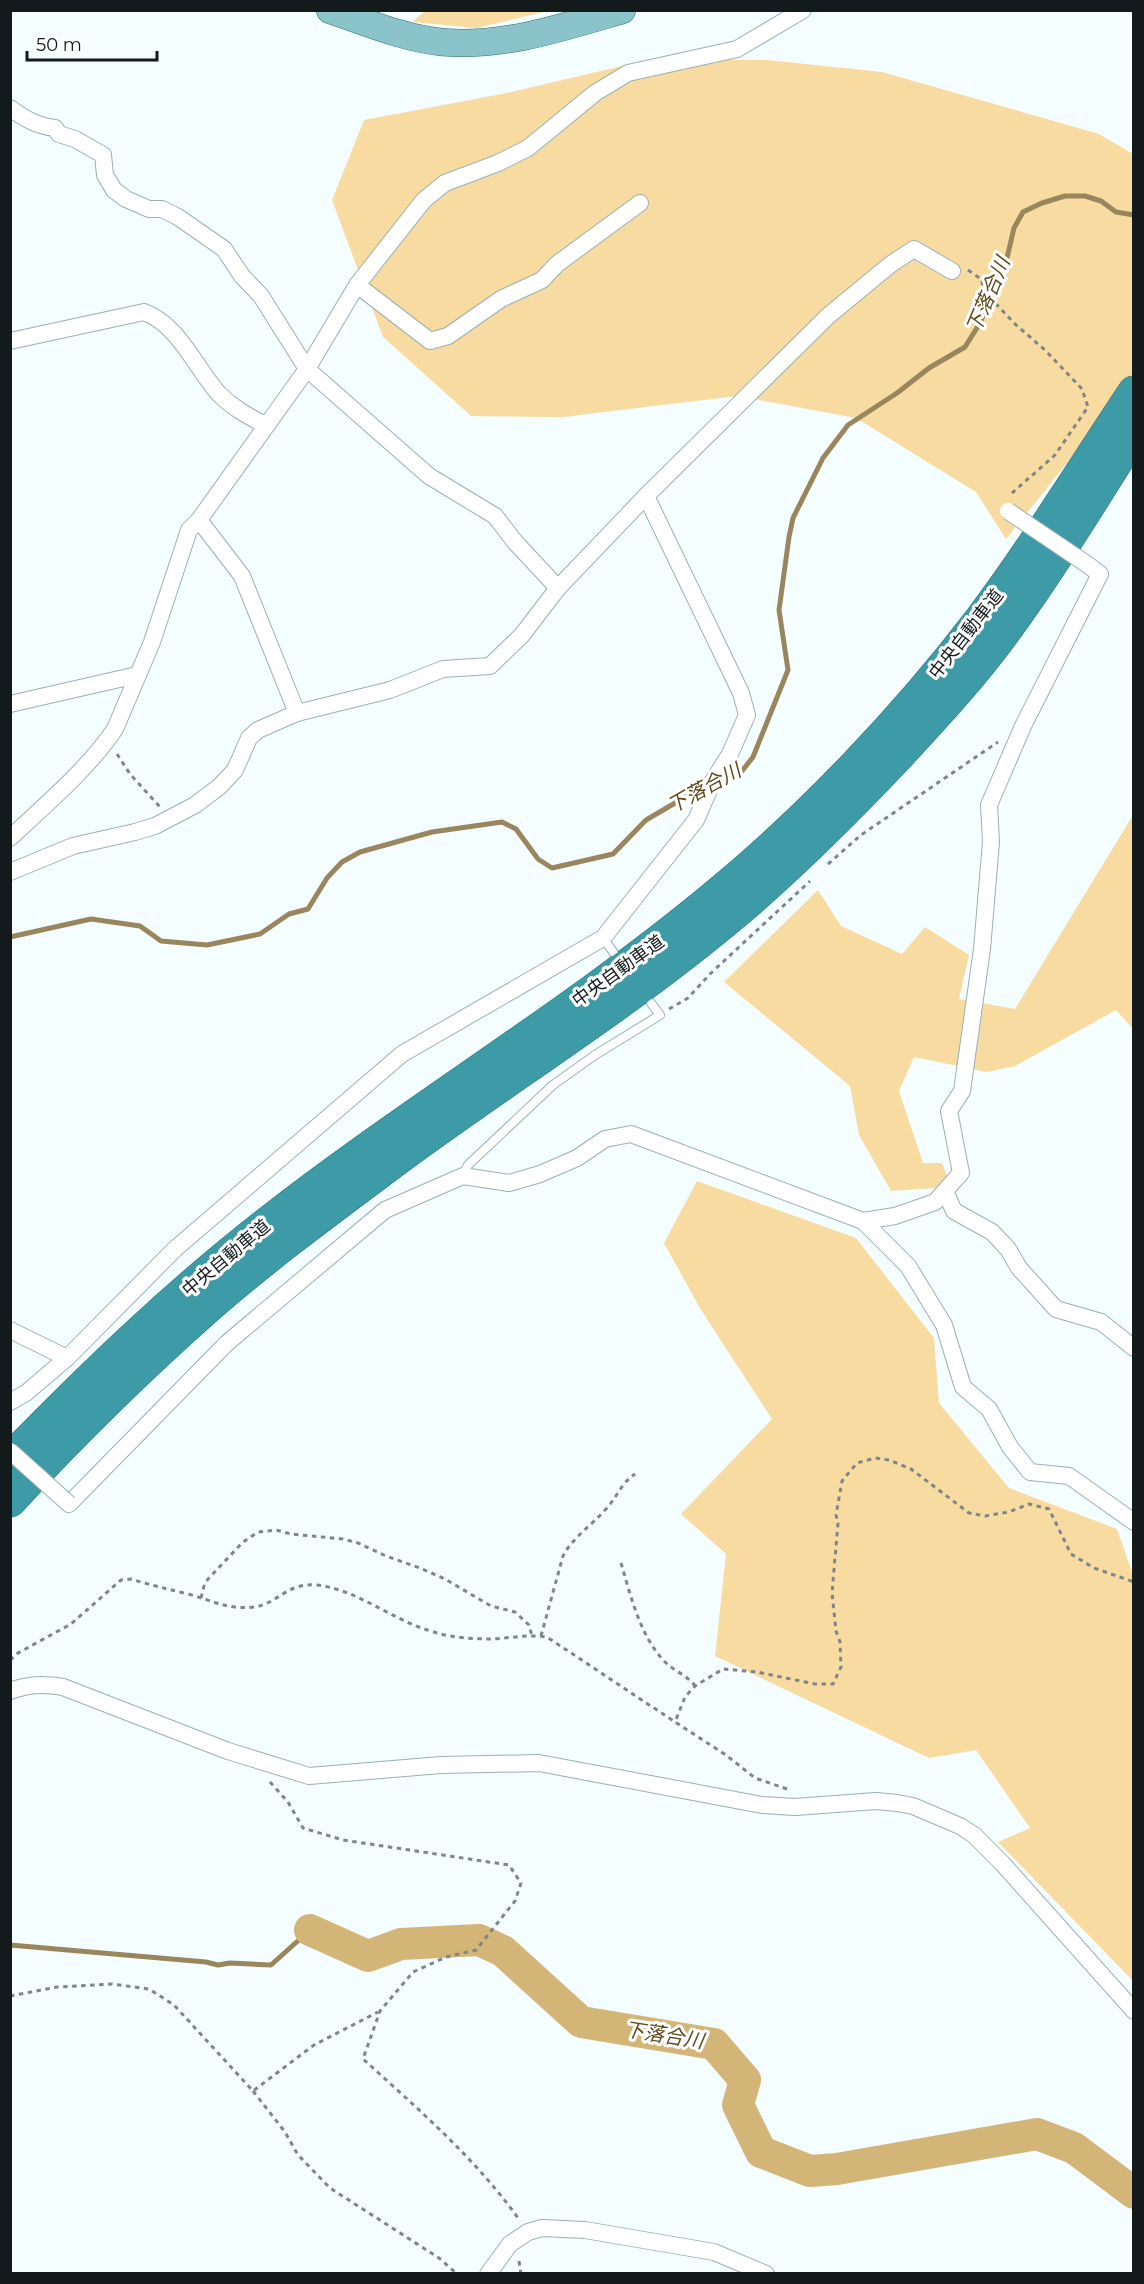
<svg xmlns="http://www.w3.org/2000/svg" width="1144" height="2284" font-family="Montserrat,'Noto Sans JP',sans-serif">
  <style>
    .green { fill: #f8dba0 }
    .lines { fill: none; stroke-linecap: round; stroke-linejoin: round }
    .stream { stroke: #99865c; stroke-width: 5 }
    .river { stroke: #d3b578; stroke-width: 32 }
    .service-casing { stroke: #9ab0b3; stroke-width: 10 }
    .minor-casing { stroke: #9ab0b3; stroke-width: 18 }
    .primary-casing { stroke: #2e6e76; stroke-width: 28 }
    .motorway-casing { stroke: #2e6e76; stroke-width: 33 }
    .path { stroke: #7e8688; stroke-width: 3; stroke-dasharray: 4.5 4.5; stroke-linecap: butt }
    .service { stroke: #fff; stroke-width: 8 }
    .minor { stroke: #fff; stroke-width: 16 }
    .primary { stroke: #8bc3ca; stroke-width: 27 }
    .motorway { stroke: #3d9ba7; stroke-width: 32 }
    .minor-bridge-casing { stroke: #9ab0b3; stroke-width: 18; stroke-linecap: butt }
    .minor-bridge { stroke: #fff; stroke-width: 16 }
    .labels { text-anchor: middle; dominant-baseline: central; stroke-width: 6; stroke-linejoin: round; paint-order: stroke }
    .street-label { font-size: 18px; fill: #121a1b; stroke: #fff }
    .water-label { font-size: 20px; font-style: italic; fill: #5d4819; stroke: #fff }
  </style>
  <rect width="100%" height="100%" fill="#f4fdff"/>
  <g class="green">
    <path d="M425 11V10L548 11 477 28 412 22Z"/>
    <path d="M652 59 767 60 882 72 1099 134 1133 154V373L1110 409 1006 539 976 492 856 418 737 396 563 417 471 416 383 337 332 200 364 120 507 93Z"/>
    <path d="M1133 815V1029L1116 1010 1015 1066 987 1072 914 1057 899 1091 923 1163H942L947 1176 935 1188 891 1191 859 1135 850 1086 724 982 818 890 841 926 902 954 925 927 969 955 959 999 1015 1009Z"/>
    <path d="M697 1181 856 1238 934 1338 939 1403 1009 1488 1117 1529 1134 1578 1133 1981 998 1842 1030 1828 976 1750 929 1758 715 1656 726 1554 681 1514 772 1419 701 1310 664 1243Z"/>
  </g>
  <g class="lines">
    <g class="stream">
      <path d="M717 783 742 771 753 757 788 670 779 610 789 537 793 518 823 458 848 425 897 393 929 368 965 347 980 323 1007 258 1014 228 1023 212 1042 203 1065 196H1085L1101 201 1116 212 1134 215"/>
      <path d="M10 937 91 919 140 926 161 941 207 945 260 934 289 914 308 909 327 878 342 862 360 852 432 832 502 822 516 829 538 859 552 868 613 854 646 820 687 796 706 788"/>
      <path d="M10 1945 206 1962 218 1965 230 1963 271 1965 310 1930"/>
    </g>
    <path class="river" d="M310 1930 368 1956 401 1944 479 1940 503 1951 581 2022 714 2044 745 2080 738 2105 761 2152 810 2171 837 2169 1037 2134 1074 2148 1134 2193"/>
    <g class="service-casing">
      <g id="service">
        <path d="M603 938 614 953"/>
        <path d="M463 1176 468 1165 553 1085 595 1055 660 1015 651 1003"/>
      </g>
    </g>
    <g class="minor-casing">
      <g id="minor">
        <path d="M10 108C25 119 37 126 55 128L59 134 75 139 103 155 105 175 114 190 126 199 149 209H162L178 217 224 249 242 276 261 296 307 369 429 476 495 516 515 542 558 588"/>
        <path d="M357 285 430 341 448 336 501 299 542 280 557 264 640 203"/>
        <path d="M10 341 144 312C179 325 195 367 219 394 233 408 248 416 265 425"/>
        <path d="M199 520 242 576 297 713"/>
        <path d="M10 704 137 675"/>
        <path d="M10 838C46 804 87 770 115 729L152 642 189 530 199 520 307 369 357 285 424 200 445 183 498 163 528 148 595 93 628 73 737 49 803 10"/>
        <path d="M10 872 73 846 135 832 155 826 195 805 219 787 235 770 249 738 258 730 297 713 390 690 443 669 490 666 522 635 558 588 646 496 828 316 891 264 914 249 952 271"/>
        <path d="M945 1191 954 1211 992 1232 1008 1249 1019 1268 1056 1309 1101 1322 1134 1348"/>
        <path d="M863 1221 908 1266 944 1325 963 1387 989 1409 1010 1447 1030 1472 1069 1476 1134 1522"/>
        <path d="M10 1330 67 1358"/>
        <path d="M10 1402 26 1393 67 1358 175 1249 402 1054 603 938 696 820 713 781 730 754 747 715 741 693 646 496"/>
        <path d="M69 1504 227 1343 385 1210 463 1176 509 1183 540 1174 577 1158 605 1139 631 1134 863 1221 895 1216 935 1202 961 1173 949 1111 962 1091 982 949 991 842 989 805 1023 726 1100 574 1088 565"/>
        <path d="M10 1691C29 1684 43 1684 63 1687L228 1751 309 1776 441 1765 539 1763 762 1805 795 1807 876 1801 897 1803 913 1806 960 1826 974 1835 1002 1863 1134 2011"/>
        <path d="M488 2274 510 2244 528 2232 542 2228 585 2230 714 2252 766 2274"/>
      </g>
    </g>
    <g class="primary-casing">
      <path id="primary" d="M330 10C366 22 403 38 441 42 502 48 564 27 622 10"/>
    </g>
    <g class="motorway-casing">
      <g id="motorway">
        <path d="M10 1459C92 1375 177 1293 270 1221 415 1108 573 1014 714 897 810 818 905 718 980 620 1035 547 1083 468 1134 392"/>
        <path d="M10 1501C73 1433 138 1369 207 1308 265 1257 329 1210 392 1163 505 1079 626 1005 734 914 792 865 846 811 898 756 935 716 973 675 1005 631 1051 568 1092 500 1134 434"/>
      </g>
    </g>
    <g class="path">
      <path d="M968 270 981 279 985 292 1015 324 1045 350 1082 389 1088 407 1055 455 1011 494"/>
      <path d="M117 754 130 774 160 807"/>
      <path d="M828 864 861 835 998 742"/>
      <path d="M669 1009 688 998 710 974 810 881"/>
      <path d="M621 1563C631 1597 640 1636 665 1662 674 1671 687 1675 695 1686"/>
      <path d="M201 1598 204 1586 208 1579 243 1542 258 1532 276 1530 291 1534 343 1539 358 1543 386 1556 420 1568 445 1579 491 1606 515 1612 529 1625 532 1636"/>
      <path d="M541 1636 563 1556C573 1537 591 1526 605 1510 617 1498 620 1484 635 1474"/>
      <path d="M10 1660 18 1653 71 1624 121 1580 131 1579C150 1585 168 1589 188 1594 212 1600 226 1610 254 1607 278 1604 287 1582 317 1585 359 1590 393 1621 434 1632 452 1638 474 1639 493 1639 511 1638 529 1634 547 1637L675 1722"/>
      <path d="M270 1782 288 1802 303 1828 343 1840 509 1865 521 1883 515 1901 476 1950 446 1957 413 1972 380 2011 363 2059C416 2107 476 2159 518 2218"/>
      <path d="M787 1789 755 1778 726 1755 675 1722 685 1697 695 1686 723 1669 757 1672 815 1684H833L841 1667 840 1642 836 1631 832 1593 838 1523 836 1515 842 1481 857 1463 875 1458 889 1460 911 1469 969 1513 985 1516 1009 1512 1029 1504 1049 1509 1071 1554 1094 1568 1134 1582"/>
      <path d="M10 1996 57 1987 112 1984 149 1989 174 2005 253 2091 314 2045 378 2012"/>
      <path d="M253 2091 285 2132 298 2155 330 2188 439 2258 457 2274"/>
      <path d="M519 2261 521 2274"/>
    </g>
    <use href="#service" class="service"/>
    <use href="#minor" class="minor"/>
    <use href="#primary" class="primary"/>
    <use href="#motorway" class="motorway"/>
    <g class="minor-bridge-casing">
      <g id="minor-bridge">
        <path d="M1008 511 1088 565"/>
        <path d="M10 1451 69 1504"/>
      </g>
    </g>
    <use href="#minor-bridge" class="minor-bridge"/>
  </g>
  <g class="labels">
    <g class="street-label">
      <text transform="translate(966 634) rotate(-52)">中央自動車道</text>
      <text transform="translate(618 971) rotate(-36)">中央自動車道</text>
      <text transform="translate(226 1258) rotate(-40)">中央自動車道</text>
    </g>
    <g class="water-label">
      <text transform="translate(988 295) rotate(-67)">下落合川</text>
      <text transform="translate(704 788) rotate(-29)">下落合川</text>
      <text transform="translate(664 2035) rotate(9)">下落合川</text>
    </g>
  </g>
  <rect width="1144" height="2284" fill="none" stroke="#121a1b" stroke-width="24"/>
  <path d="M27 51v9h130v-9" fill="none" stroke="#121a1b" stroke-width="3"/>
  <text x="36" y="51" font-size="18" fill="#121a1b" stroke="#ffffff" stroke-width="4.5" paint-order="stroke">50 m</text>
</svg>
